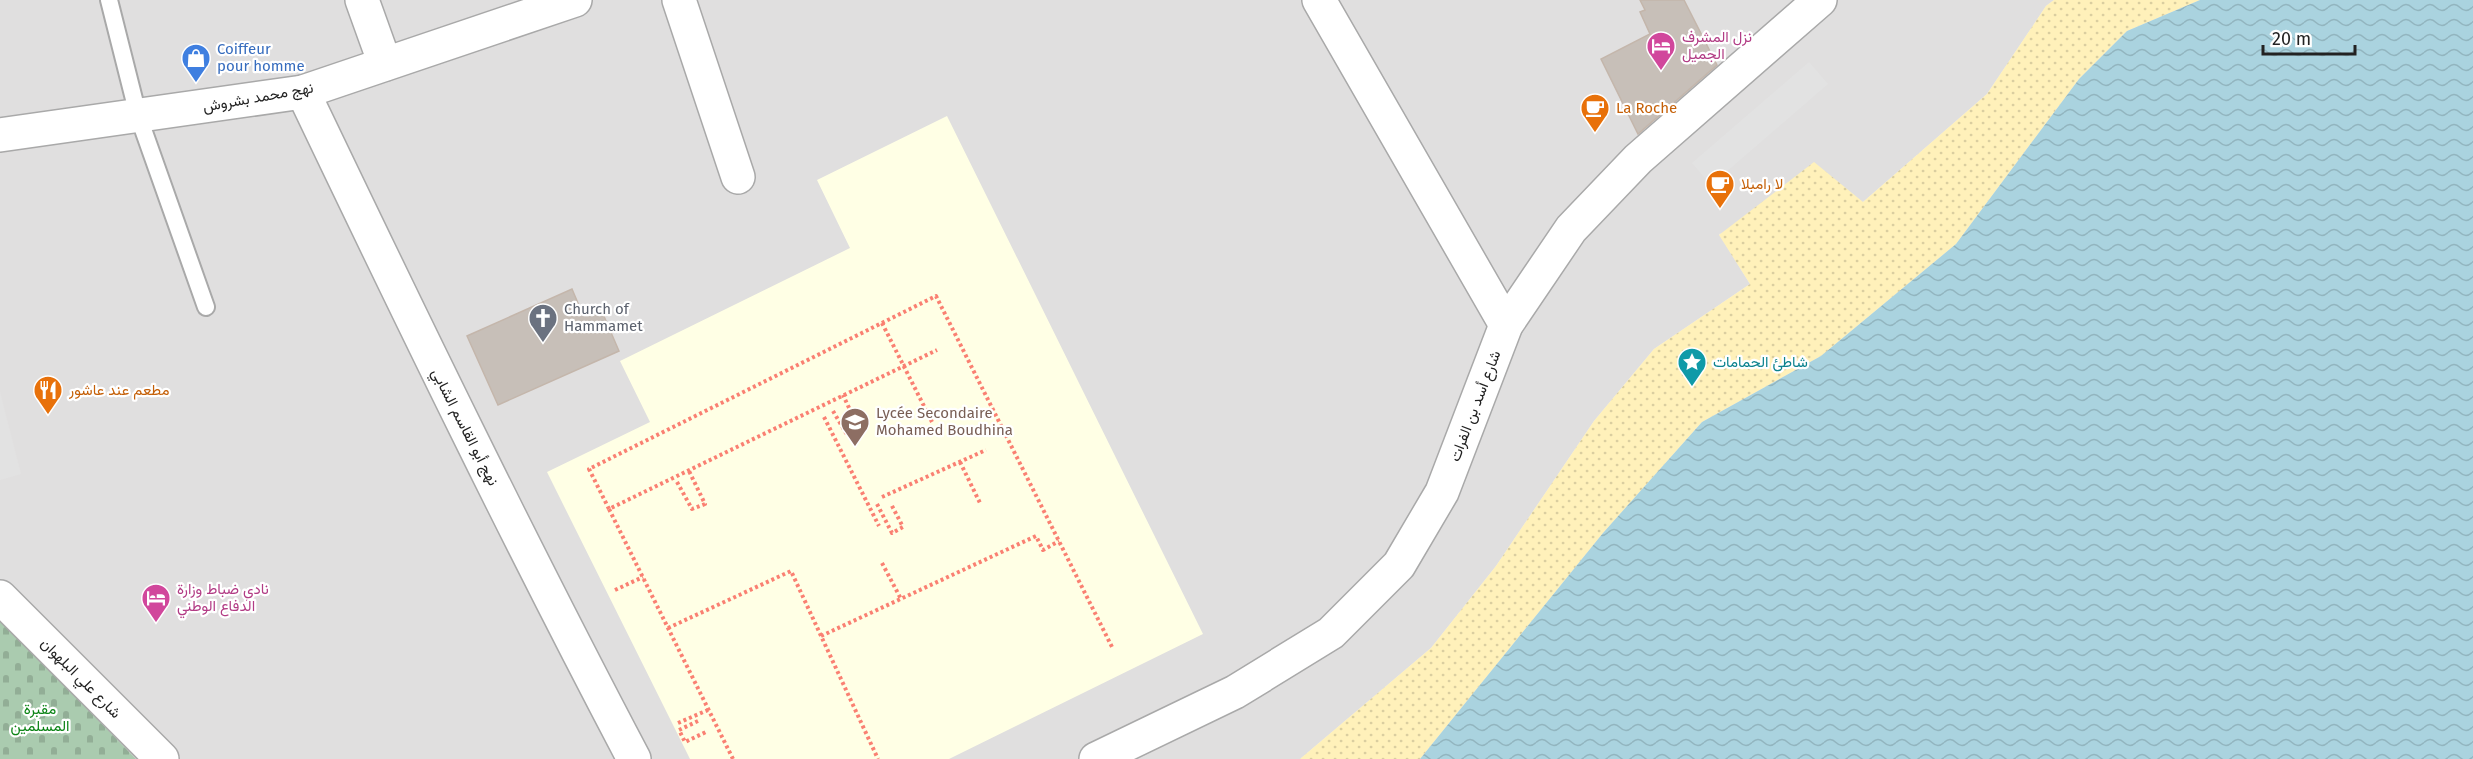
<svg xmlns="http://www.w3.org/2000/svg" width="2473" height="759" font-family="'Fira Sans',Vazirmatn,sans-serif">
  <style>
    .residential { fill: #e0dfdf }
    .education { fill: #ffffe5 }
    .sand { fill: url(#sand-dots) }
    .cemetery { fill: url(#cemetery-stones) }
    .parking { fill: #e2e2e2 }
    .water { fill: url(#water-waves) }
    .building { fill: #c7bfb8; stroke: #c4b6ab; stroke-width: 1.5 }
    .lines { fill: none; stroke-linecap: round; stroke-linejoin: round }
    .service-casing { stroke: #a9a9a9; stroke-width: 20 }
    .minor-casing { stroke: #a9a9a9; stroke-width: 36 }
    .tertiary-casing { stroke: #a9a9a9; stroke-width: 36 }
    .path { stroke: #fa8072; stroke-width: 4; stroke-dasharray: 3 3; stroke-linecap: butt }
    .service { stroke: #fff; stroke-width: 16 }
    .minor { stroke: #fff; stroke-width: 33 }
    .tertiary { stroke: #fff; stroke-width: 33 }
    .labels { text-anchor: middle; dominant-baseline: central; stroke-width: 4.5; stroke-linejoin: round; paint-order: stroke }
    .hotel-label { font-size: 15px; fill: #b23c85; stroke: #fff; text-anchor: start }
    .shop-label { font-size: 15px; fill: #366cbe; stroke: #fff; text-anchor: start }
    .street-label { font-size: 15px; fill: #222; stroke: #fff }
    .food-label { font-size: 15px; fill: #c56008; stroke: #fff; text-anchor: start }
    .worship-label { font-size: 15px; fill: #5b616d; stroke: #fff; text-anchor: start }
    .culture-label { font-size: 15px; fill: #0d838f; stroke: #fff; text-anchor: start }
    .education-label { font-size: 15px; fill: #785e54; stroke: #fff; text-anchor: start }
    .park-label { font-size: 15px; fill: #0c8416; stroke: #fff }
  </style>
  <defs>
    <pattern id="sand-dots" width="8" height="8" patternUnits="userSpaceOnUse" patternTransform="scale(1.5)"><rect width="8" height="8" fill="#fff1ba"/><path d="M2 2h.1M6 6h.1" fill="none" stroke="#dacea0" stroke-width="1.8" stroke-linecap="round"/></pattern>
    <pattern id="cemetery-stones" width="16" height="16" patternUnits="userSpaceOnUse" patternTransform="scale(1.5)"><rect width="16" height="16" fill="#aacbaf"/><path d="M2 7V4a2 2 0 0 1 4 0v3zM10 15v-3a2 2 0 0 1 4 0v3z" fill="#92ae96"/></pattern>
    <pattern id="water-waves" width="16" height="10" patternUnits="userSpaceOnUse" patternTransform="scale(1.5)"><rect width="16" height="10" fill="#aad3df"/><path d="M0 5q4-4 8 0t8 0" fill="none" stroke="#92b5bf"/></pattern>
  </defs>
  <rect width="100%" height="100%" fill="#f2efe9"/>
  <path class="residential" d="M0 0H2054L2046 6 1987 94 1863 202 1719 234 1750 284 1654 349 1594 421 1496 566 1431 648 1300 759H0Z"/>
  <path class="education" d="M947 116 1203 634 949 759H690L547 472 650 422 620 361 850 248 817 180Z"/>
  <path class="sand" d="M2054 0H2200L2127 31 2079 79 1956 244 1821 356 1702 422 1603 533 1420 759H1300L1431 648 1496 566 1594 421 1654 349 1750 284 1719 235 1814 162 1863 202 1987 94 2046 6Z"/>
  <path class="cemetery" d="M0 619 136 759H0Z"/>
  <g class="parking">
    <path d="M1809 62 1828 84 1711 185 1692 163Z"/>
    <path d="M0 392 21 474 0 480Z"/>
  </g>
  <path class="water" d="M2200 0H2473V759H1420L1603 533 1702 422 1821 356 1956 244 2079 79 2127 31Z"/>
  <g class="building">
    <path d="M1640 0H1684L1717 65 1638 134 1601 59 1650 34 1640 12 1645 10Z"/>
    <path d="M572 289 583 315 600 307 619 351 498 405 467 336Z"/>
  </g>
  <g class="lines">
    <g class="service-casing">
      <path id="service" d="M109 0 138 115 206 307"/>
    </g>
    <g class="minor-casing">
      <g id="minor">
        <path d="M362 0 385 64"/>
        <path d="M679 0 738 177"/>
        <path d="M1319 0 1506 325"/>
        <path d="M303 92C410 316 518 539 634 759"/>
        <path d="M0 135 303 92 575 0"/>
      </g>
    </g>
    <g class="tertiary-casing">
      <g id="tertiary">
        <path d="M0 597 162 759"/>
        <path d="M1096 759 1235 692 1331 633 1399 565 1442 492 1506 325 1571 229 1638 159 1820 0"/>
      </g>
    </g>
    <g class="path">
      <path d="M882 323 932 422"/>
      <path d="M833 411 846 433 858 427 843 395"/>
      <path d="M824 417 879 526"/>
      <path d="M960 462 980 503"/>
      <path d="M677 482 692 509 705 504 689 471"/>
      <path d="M882 497 986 450"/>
      <path d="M877 504 892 533 903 527 891 504"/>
      <path d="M609 509 589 469 936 296 1112 647"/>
      <path d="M882 563 901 599"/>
      <path d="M615 590 643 577"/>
      <path d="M668 628 791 571 878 759"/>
      <path d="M821 636 1036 536 1043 550 1059 541"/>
      <path d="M698 721 679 730 685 742 706 732"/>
      <path d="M678 723 708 710"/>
      <path d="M733 759 609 509 937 350"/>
    </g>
    <use href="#service" class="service"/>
    <use href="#minor" class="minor"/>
    <use href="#tertiary" class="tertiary"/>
  </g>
  <defs>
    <g id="hotel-pin" transform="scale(1.5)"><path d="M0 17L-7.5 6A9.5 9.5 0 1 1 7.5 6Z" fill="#d1479c" stroke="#fff"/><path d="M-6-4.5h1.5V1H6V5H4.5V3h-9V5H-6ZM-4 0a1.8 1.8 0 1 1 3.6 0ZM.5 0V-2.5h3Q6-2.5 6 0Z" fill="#fff"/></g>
    <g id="shop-pin" transform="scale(1.5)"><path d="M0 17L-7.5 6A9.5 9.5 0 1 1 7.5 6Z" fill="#3f7fe0" stroke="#fff"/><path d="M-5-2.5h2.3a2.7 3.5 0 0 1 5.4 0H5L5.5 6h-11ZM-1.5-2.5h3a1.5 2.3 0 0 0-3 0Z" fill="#fff"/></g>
    <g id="cafe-pin" transform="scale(1.5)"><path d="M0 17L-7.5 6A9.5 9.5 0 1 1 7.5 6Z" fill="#e8710a" stroke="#fff"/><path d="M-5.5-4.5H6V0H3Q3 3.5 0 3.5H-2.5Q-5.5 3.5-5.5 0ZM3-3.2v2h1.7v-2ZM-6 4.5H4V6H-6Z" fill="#fff"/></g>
    <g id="church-pin" transform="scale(1.5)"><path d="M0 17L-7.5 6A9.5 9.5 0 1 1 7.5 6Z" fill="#6b7280" stroke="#fff"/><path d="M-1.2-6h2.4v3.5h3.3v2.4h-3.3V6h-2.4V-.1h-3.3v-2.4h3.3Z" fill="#fff"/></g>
    <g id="sight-pin" transform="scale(1.5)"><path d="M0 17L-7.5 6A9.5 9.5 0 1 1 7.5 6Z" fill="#0f9aa8" stroke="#fff"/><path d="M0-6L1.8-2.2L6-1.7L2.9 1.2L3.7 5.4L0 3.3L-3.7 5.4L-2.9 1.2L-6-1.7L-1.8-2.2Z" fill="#fff"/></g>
    <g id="restaurant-pin" transform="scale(1.5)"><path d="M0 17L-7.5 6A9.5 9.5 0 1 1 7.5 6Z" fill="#e8710a" stroke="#fff"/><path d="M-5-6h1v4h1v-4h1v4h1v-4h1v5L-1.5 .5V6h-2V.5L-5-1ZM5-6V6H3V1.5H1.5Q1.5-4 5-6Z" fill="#fff"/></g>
    <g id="school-pin" transform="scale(1.5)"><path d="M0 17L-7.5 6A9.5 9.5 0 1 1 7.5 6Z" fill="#8d6e63" stroke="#fff"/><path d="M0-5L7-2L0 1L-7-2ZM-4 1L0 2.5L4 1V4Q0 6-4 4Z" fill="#fff"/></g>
  </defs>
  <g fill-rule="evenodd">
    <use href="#hotel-pin" x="1661" y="46"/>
    <use href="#shop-pin" x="196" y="58"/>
    <use href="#cafe-pin" x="1595" y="108"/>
    <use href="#cafe-pin" x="1720" y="184"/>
    <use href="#church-pin" x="543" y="318"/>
    <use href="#sight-pin" x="1692" y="362"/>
    <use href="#restaurant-pin" x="48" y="390"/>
    <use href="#school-pin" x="855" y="422"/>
    <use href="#hotel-pin" x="156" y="598"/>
  </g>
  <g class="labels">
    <g class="hotel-label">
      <text x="1682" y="37">نزل المشرف<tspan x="1682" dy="17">الجميل</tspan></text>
      <text x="177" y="589">نادي ضباط وزارة<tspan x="177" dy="17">الدفاع الوطني</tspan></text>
    </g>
    <g class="shop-label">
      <text x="217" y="49">Coiffeur<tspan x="217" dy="17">pour homme</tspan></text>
    </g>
    <g class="street-label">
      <text transform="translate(258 97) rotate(-10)">نهج محمد بشروش</text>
      <text transform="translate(1475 406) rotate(-69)">شارع أسد بن الفرات</text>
      <text transform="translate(465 427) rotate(63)">نهج أبو القاسم الشابي</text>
      <text transform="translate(81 678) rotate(45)">شارع علي البلهوان</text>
    </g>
    <g class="food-label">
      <text x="1616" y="108">La Roche</text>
      <text x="1741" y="184">لا رامبلا</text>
      <text x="69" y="390">مطعم عند عاشور</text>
    </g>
    <g class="worship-label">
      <text x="564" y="309">Church of<tspan x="564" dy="17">Hammamet</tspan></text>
    </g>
    <g class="culture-label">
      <text x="1713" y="362">شاطئ الحمامات</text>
    </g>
    <g class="education-label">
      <text x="876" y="413">Lycée Secondaire<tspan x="876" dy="17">Mohamed Boudhina</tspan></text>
    </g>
    <g class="park-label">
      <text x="40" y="709">مقبرة<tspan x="40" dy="17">المسلمين</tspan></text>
    </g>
  </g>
  <path d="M2263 45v9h92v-9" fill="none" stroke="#222222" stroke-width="3"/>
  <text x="2272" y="45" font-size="18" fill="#222222" stroke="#ffffff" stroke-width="4.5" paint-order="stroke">20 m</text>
</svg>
